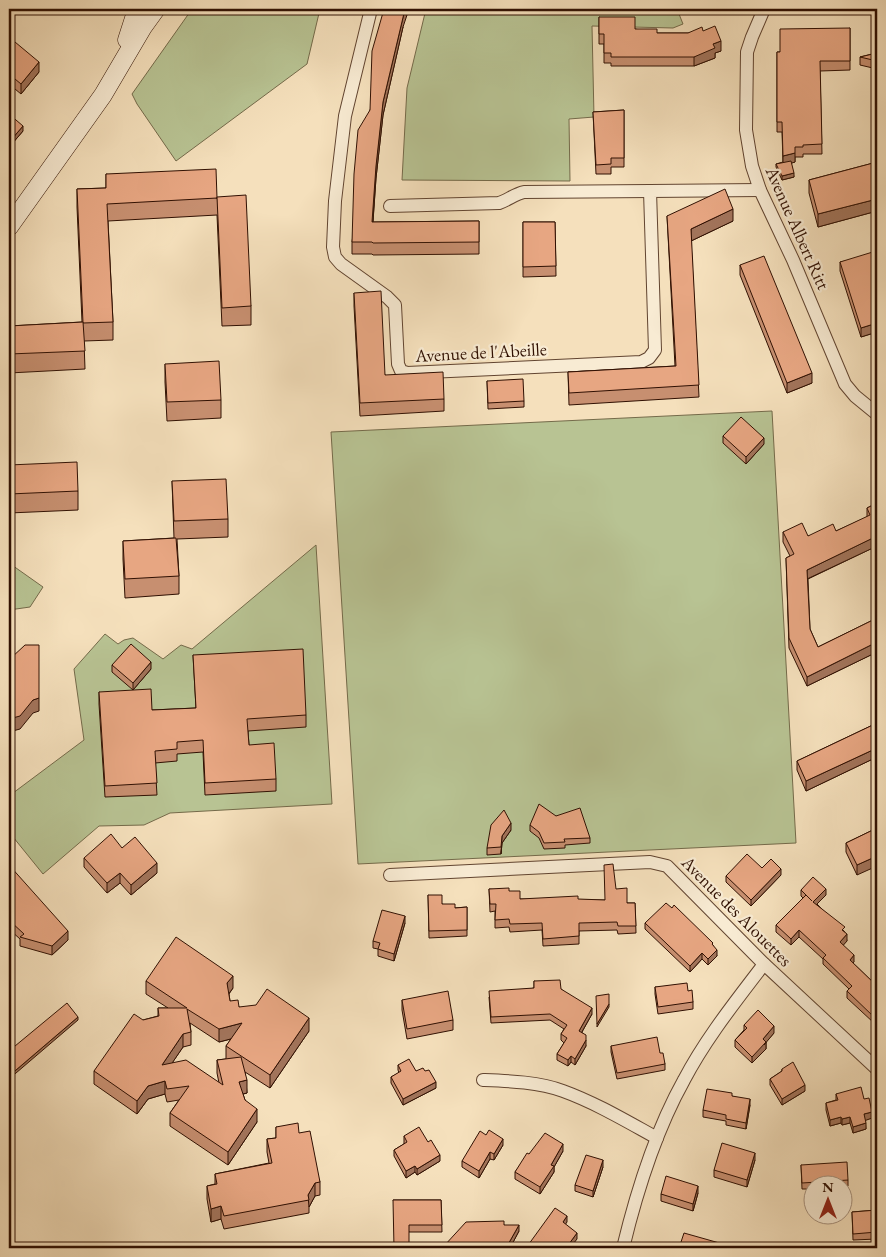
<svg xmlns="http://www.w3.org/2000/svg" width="886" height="1257" font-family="'EB Garamond',serif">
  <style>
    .green { fill: #b8c393; stroke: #746a4a }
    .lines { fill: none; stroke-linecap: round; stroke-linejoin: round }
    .street-casing { stroke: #614430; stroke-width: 14 }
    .secondary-casing { stroke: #301002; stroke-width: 19 }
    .street { stroke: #f8ebd3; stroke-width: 12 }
    .secondary { stroke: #f8ebd3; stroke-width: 18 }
    .wall { fill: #c78f70; stroke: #301002; fill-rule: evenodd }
    .shaded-wall { fill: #a2745b; stroke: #301002 }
    .building { fill: #e7a682; stroke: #301002 }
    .labels { text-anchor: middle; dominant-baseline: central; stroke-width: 4.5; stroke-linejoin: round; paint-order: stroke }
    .street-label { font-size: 18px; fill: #301002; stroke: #f8ebd3 }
  </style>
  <rect width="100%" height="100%" fill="#f5e0bc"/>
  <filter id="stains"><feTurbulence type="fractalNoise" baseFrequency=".004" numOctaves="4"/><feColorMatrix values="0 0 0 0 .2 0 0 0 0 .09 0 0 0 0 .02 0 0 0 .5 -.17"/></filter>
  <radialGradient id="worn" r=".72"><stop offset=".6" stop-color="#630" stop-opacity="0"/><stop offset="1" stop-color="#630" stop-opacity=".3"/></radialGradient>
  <g class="green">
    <path d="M192 9H320L307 64 176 161 137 104 132 94Z"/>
    <path d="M426 9H677L683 24 673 28 592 26 594 117 569 119 570 181 402 180 407 88Z"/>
    <path d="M772 411 796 843 358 864 331 432Z"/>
    <path d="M316 545 332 804 170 813 144 825 99 826 43 874 9 832V796L84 740 74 669 105 634 118 644 124 640 133 638 163 659 181 645 192 649Z"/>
    <path d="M9 563 43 587 30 607 9 610Z"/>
  </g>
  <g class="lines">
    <g class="street-casing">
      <g id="street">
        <path d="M371 9 345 116 335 201 333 247 335 257 341 264 387 297 395 305 398 364 401 371 407 373 641 362 649 358 655 350 650 191 760 190"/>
        <path d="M764 9 752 37 747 52 746 130 752 166 760 190 793 260 845 384 855 396 877 414"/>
        <path d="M390 206 499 203C508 200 515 194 524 192L650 191"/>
        <path d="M390 875 650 862 667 866 764 964 877 1069"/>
        <path d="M483 1080C509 1081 539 1082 563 1091 596 1103 626 1121 657 1138"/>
        <path d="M623 1248C637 1190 655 1132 684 1080 706 1038 736 1001 764 964"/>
      </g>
    </g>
    <g class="secondary-casing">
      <g id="secondary">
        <path d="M127 40 137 9"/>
        <path d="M9 227 103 95 143 27 156 9"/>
      </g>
    </g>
    <use href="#street" class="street"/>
    <use href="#secondary" class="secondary"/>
  </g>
  <g class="wall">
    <path d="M599 17 635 29 657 33H688L703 31 721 51 715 53V58L694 66H611V63H604V44H599Z"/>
    <path d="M403 27 383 115 376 178 373 222 479 221V254L373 255 372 254H352V242L370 110Z"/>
    <path d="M850 28V70L820 71 822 154H803V157H795V162L791 163 794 177 782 180 776 167V164L783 162 782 132H777V52H780Z"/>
    <path d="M873 34 877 35V69L860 65V57L876 53 873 42Z"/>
    <path d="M9 37 39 72 21 94 9 84Z"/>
    <path d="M624 110V167H611V174H596L593 112Z"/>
    <path d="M9 114 23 131 11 145 9 144Z"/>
    <path d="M877 162V211L818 227 809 193V180Z"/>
    <path d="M106 174 217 198 251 306V325L222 326 217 215 108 221 113 322V340L84 341 85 369 9 373V326L82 322 77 207V189L106 188Z"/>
    <path d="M667 216 733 221 691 241 699 397 569 405 568 372 675 366Z"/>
    <path d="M523 222H555L556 276 523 277Z"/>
    <path d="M877 255V332L861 337 840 271V262Z"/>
    <path d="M740 265 812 383 787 393 740 275Z"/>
    <path d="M354 293 385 375 444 399V411L360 416 354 306Z"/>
    <path d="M165 364 221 400V418L167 421 165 382Z"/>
    <path d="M487 381 524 401V407L488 409Z"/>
    <path d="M723 436 764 444 746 464 723 443Z"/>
    <path d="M9 465 78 491V510L9 513Z"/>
    <path d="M172 481 228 519V537L177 539 179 576V594L125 598 123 559V541L174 538Z"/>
    <path d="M877 503V546L808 579 810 629 818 647 877 618V652L807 686 789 648 786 558 790 556 783 542V532L808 536 836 531 867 517V508Z"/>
    <path d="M193 655 306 715V727L248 731 249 745 276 779V791L205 795 203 752 177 754V761L155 763 157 795 105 797 99 704V692L152 710 196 708Z"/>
    <path d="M112 665 151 669 133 690 112 672Z"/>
    <path d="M877 723V757L806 791 797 770V761Z"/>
    <path d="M556 816 590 838V843L565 845V848L544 849 539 838 530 831V825Z"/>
    <path d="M877 828 857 875 846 852V843Z"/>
    <path d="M511 830 502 843 501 854 487 855V848Z"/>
    <path d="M84 858 157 873 131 895 120 883 107 893 84 867Z"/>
    <path d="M9 865 68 940 52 955 20 946V939L10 930V925L9 924Z"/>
    <path d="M762 868 781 875 751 906 726 882V876Z"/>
    <path d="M489 889 509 891 520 899 605 900 616 889 627 903H635L636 933 618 934 617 930 579 931V944L543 946 542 930 510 932 509 927 495 928V911L490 912Z"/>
    <path d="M801 890 826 895 817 904 845 932 847 941 843 945 854 962 853 963 877 986V1020L874 1023 847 998V991L849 989 823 964V959L799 937 791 945 776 932V925L803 898 801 896Z"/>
    <path d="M428 895 442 904 455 908 467 907V936L429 938Z"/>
    <path d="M405 923 394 961 378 956V949L373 948V941Z"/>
    <path d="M645 923 713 945 717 956 708 965 702 959 690 972 645 929Z"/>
    <path d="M146 981 233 988 229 994 230 1001 239 1007 309 1031 270 1088 245 1072 247 1093 243 1094 245 1100 257 1122 228 1165 170 1126V1113L179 1100 167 1102 165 1094 148 1099 137 1114 94 1084V1071L143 1020 158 1016V1008H168L146 994ZM190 1023 219 1042 231 1039 226 1046V1059L217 1060V1073L219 1083 172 1063 183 1047 191 1045V1032Z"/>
    <path d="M534 981 561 989 592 1014 582 1032 586 1046 575 1065 571 1062 568 1066 557 1060V1054L564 1043 561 1040V1034L564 1029 550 1020 491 1023 489 997 534 988Z"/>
    <path d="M655 987 688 991 693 1002V1009L658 1014 655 994Z"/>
    <path d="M402 1000 453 1020V1030L407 1039 402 1010Z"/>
    <path d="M744 1025 774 1033 766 1042V1049L752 1063 735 1047V1040L744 1030Z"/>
    <path d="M611 1046 660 1053 665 1064V1070L617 1079 611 1052Z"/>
    <path d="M398 1065 416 1071 436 1088 403 1105 391 1083V1077L399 1073 398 1070Z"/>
    <path d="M782 1069 805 1091 782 1105 770 1085V1079L782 1071Z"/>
    <path d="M836 1094 864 1099 872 1118 865 1120 866 1129 853 1133 850 1123 842 1125 841 1123 830 1126 826 1110V1103L836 1100Z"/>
    <path d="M732 1096 750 1105 746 1129 726 1125V1121L703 1117V1110Z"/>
    <path d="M276 1127 299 1133 320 1182V1195L315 1196 309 1207V1213L224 1229 221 1219 211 1222 207 1199V1186L215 1184V1174L269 1163 267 1152V1139L276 1138Z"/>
    <path d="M404 1136 440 1161 417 1175 415 1172 406 1178 394 1156V1150L404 1144Z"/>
    <path d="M503 1145 494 1160 490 1159 479 1178 462 1167V1161Z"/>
    <path d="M563 1151 554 1167V1172L540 1194 515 1179V1172L529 1154Z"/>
    <path d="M755 1160 747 1187 714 1177V1170Z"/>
    <path d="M801 1165 848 1180V1186L844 1187V1184H814V1189H802Z"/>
    <path d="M603 1167 593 1197 575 1191V1185Z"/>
    <path d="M698 1193 693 1211 661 1201V1194Z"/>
    <path d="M393 1200H441L442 1232H409Z"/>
    <path d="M877 1210V1239L853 1240 852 1212Z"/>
    <path d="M504 1225 519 1231 510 1248H444V1246Z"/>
  </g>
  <g class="shaded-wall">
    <path d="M405 9H409L403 27 383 115 376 178 372 234 376 166 383 102Z"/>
    <path d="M721 41V51L715 53V58L694 66V57L713 44Z"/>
    <path d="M39 62V72L21 94V84Z"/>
    <path d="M23 126V131L11 145V140Z"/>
    <path d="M795 153V162L783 166V156Z"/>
    <path d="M794 173V177L782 180V176Z"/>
    <path d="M877 199V211L818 227V214Z"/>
    <path d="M733 209V221L691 241V229Z"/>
    <path d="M877 323V332L861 337V328Z"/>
    <path d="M812 373V383L787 393V383Z"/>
    <path d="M764 438V444L746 464V457Z"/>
    <path d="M877 536V546L807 579V570Z"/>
    <path d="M877 642V652L807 686V677Z"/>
    <path d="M151 662V669L133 690V683Z"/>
    <path d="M39 698V711L33 713 20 729 9 732V719L33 700Z"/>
    <path d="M877 748V757L806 791V781Z"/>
    <path d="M511 823V830L502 843 501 854 502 836Z"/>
    <path d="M877 856V866L857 875V865Z"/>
    <path d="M157 863V873L131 895V885Z"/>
    <path d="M781 869V875L751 906V900Z"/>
    <path d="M120 873V883L107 893V883Z"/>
    <path d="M826 889V895L813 908V902Z"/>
    <path d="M405 916V923L394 961V954Z"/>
    <path d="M799 930V937L791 945V939Z"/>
    <path d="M68 931V940L52 955V946Z"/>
    <path d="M847 934V941L840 949V942Z"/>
    <path d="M717 950V956L708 965V959Z"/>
    <path d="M702 953V959L690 972V966Z"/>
    <path d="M854 955V962L850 966V960Z"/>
    <path d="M233 976V988L227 996V983Z"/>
    <path d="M609 1004V1007L597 1027V1024Z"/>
    <path d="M592 1008V1014L579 1037V1031Z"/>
    <path d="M877 1013V1020L874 1023V1017Z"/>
    <path d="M78 1017V1020L9 1079V1076Z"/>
    <path d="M309 1018V1031L270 1088V1075Z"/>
    <path d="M242 1023V1036L219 1042V1029Z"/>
    <path d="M774 1026V1033L764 1045 766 1042V1049L752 1063V1057L763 1039Z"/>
    <path d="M183 1034V1047L162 1078V1065Z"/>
    <path d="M586 1040V1046L575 1065V1059Z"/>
    <path d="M571 1056V1062L568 1066V1060Z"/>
    <path d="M247 1080V1093L239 1095V1082Z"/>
    <path d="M165 1081V1094L148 1099 137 1114V1101L148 1086Z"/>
    <path d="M436 1082V1088L403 1105V1099Z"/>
    <path d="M805 1085V1091L782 1105V1099Z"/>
    <path d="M750 1099V1105L746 1129V1123Z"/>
    <path d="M257 1109V1122L228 1165V1152Z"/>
    <path d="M872 1112V1118L864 1121V1114Z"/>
    <path d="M841 1117V1123L830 1126V1120Z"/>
    <path d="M850 1117V1123L842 1125V1119Z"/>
    <path d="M866 1123V1129L853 1133V1127Z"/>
    <path d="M503 1139V1145L494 1160V1154Z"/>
    <path d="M563 1144V1151L554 1167V1172L540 1194V1187L551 1165Z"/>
    <path d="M490 1152V1159L479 1178V1171Z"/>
    <path d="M755 1153V1160L747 1187V1180Z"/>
    <path d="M440 1155V1161L417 1175V1169Z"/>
    <path d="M603 1160V1167L593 1197V1191Z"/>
    <path d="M415 1166V1172L406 1178V1171Z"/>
    <path d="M315 1183V1196L309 1207 308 1195Z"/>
    <path d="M698 1186V1193L693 1211V1204Z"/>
    <path d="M221 1206V1219L211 1222V1209Z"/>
    <path d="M567 1216V1222L563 1228V1222Z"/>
    <path d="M519 1225V1231L510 1248H506Z"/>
    <path d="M577 1233V1239L570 1248H566Z"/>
  </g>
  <g class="building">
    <path d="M384 9H405L383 102 376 166 372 222 479 221V242L373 243 372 242H352L354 174 358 130 370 110 372 51Z"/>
    <path d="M599 17H635V29H657V33H688L702 27 703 31 715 26 721 41 713 44 715 48 694 57H611V53H604V34H599Z"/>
    <path d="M850 28V61H820L822 144 803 145V147H795V153L783 156 782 122H777V52H780V29Z"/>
    <path d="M873 34 877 35V50Z"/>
    <path d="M9 37 39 62 21 84 9 74V66L11 64 9 62Z"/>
    <path d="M877 53V61L860 57Z"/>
    <path d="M624 110V158H611V164L596 165 593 112Z"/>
    <path d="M9 114 23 126 11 140 9 138Z"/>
    <path d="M791 161 794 173 782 176 776 164Z"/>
    <path d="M877 162V199L818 214 809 180Z"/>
    <path d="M216 169 217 198 107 204 113 322 83 323 77 189 106 188V174Z"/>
    <path d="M725 189 733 209 691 229 699 385 569 393 568 372 676 366 667 216Z"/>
    <path d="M246 195 251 306 222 308 217 197Z"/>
    <path d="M523 222H555L556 266 523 267Z"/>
    <path d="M876 251 877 255V323L861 328 840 262Z"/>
    <path d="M764 256 812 373 787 383 740 265Z"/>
    <path d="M381 291 385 375 443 372 444 399 360 403 354 293Z"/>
    <path d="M83 322 85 351 9 354V326Z"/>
    <path d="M219 361 221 400 167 402 165 364Z"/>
    <path d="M523 379 524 401 488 403 487 381Z"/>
    <path d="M741 417 764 438 746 457 723 436Z"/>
    <path d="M77 462 78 491 9 494V465Z"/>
    <path d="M226 479 228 519 174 521 172 481Z"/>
    <path d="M877 503V536L807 570 810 629 818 647 877 618V642L807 677 789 638 786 558 794 554 783 532 802 523 808 536 833 524 836 531 870 515 867 508Z"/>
    <path d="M176 538 179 576 125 579 123 541Z"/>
    <path d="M131 644 151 662 133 683 112 665Z"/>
    <path d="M25 645H39V698L33 700 20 716 9 719V658H11Z"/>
    <path d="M303 649 306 715 247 719 249 745 274 743 276 779 205 783 203 740 177 742V749L155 751 157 783 105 786 99 692 151 689 152 710 196 708 193 655Z"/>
    <path d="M877 723V748L806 781 797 761Z"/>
    <path d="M539 804 556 816 580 808 590 838 564 839 565 842 544 843 539 832 530 825Z"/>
    <path d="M504 810 511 823 502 836 501 847 487 848 491 825Z"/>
    <path d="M877 828V856L857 865 846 843Z"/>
    <path d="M111 834 122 848 135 837 157 863 131 885 120 873 107 883 84 858Z"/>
    <path d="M747 854 762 868 771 859 781 869 751 900 726 876Z"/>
    <path d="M613 864 616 889 627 888V903H635L636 926H618L617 922 579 923V936L543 939 542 923 510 924 509 919 495 920 496 904H490L489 889 509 888V891H520V899L578 896V899L605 900 604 865Z"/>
    <path d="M9 865 68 931 52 946 20 937 24 934 10 921 13 918 9 915Z"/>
    <path d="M813 877 826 889 813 902 845 927 842 930 847 934 840 942 854 955 850 960 877 986V1013L874 1017 847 991 852 986 823 958 826 955 799 930 791 939 776 925 806 895 812 901 801 890Z"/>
    <path d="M428 895H442V904H455V908L467 907V930L429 931Z"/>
    <path d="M666 903 672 908 674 905 713 943 712 944 717 950 708 959 702 953 690 966 645 923Z"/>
    <path d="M382 910 405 916 394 954 378 949 380 943 373 941Z"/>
    <path d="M176 937 233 976 227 983 230 1001 238 1000 239 1007 256 1005 267 989 309 1018 270 1075 226 1046 242 1023 219 1029 187 1009 191 1032 183 1034 162 1065 186 1060 223 1085 217 1060 241 1057 247 1080 239 1082 245 1100 257 1109 228 1152 170 1113 189 1086 167 1089 165 1081 148 1086 137 1101 94 1071 134 1014 143 1020 159 1016 158 1008H187L146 981Z"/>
    <path d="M560 980 561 989 592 1008 579 1031 586 1035V1040L575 1059 571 1056 568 1060 557 1054 567 1038 561 1034 567 1025 550 1014 491 1017 489 991 534 988V981Z"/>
    <path d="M687 983 688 991 692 990 693 1002 658 1007 655 987Z"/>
    <path d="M448 991 453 1020 407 1029 402 1000Z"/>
    <path d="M609 994V1004L597 1024 596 996Z"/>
    <path d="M67 1003 78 1017 9 1076V1051Z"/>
    <path d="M758 1010 774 1026 763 1039 766 1042 752 1057 735 1040 747 1028 744 1025Z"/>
    <path d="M657 1037 660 1053H663L665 1064 617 1073 611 1046Z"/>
    <path d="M409 1059 416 1071 423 1068 425 1071 429 1070 436 1082 403 1099 391 1077 401 1071 398 1065Z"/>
    <path d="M793 1062 805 1085 782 1099 770 1079 782 1071V1069Z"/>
    <path d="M861 1087 864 1099 869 1098 872 1112 864 1114 866 1123 853 1127 850 1117 842 1119 841 1117 830 1120 826 1103 838 1100 836 1094Z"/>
    <path d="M707 1089 732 1093V1096L750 1099 746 1123 726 1119V1115L703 1110Z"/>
    <path d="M298 1123 299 1133 310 1131 320 1182 315 1183 308 1195 309 1200 224 1216 221 1206 211 1209 207 1186 217 1184 215 1174 272 1163 267 1139 276 1138V1127Z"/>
    <path d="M419 1127 428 1142 431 1140 440 1155 417 1169 415 1166 406 1171 394 1150 407 1142 404 1136Z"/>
    <path d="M489 1130 503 1139 494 1154 490 1152 479 1171 462 1161 480 1131 486 1135Z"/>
    <path d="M545 1133 563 1144 551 1165 554 1166 540 1187 515 1172 527 1153 529 1154Z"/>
    <path d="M722 1143 755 1153 747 1180 714 1170Z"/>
    <path d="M586 1155 603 1160 593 1191 575 1185Z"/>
    <path d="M847 1162 848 1180 802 1183 801 1165Z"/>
    <path d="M666 1176 698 1186 693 1204 661 1194Z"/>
    <path d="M393 1200H441L442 1225H409V1248H394Z"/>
    <path d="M555 1208 567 1216 563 1222 577 1233 566 1248H526Z"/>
    <path d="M877 1210V1232L853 1234 852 1212Z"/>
    <path d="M504 1221V1225H519L506 1248H495V1243L444 1246 466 1222Z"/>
    <path d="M684 1233 730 1246 729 1248H679Z"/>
  </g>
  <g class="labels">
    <g class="street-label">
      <text transform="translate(798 228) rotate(66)">Avenue Albert Ritt</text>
      <text transform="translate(481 352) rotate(-3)">Avenue de l'Abeille</text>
      <text transform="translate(737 911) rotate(45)">Avenue des Alouettes</text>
    </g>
  </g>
  <rect width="886" height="1257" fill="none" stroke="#f5e0bc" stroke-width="30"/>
  <rect x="10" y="10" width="866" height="1237" fill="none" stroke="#301002" stroke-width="2.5"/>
  <rect x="15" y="15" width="856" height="1227" fill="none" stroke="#301002"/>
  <g transform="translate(828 1200)"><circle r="24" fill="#f8ebd3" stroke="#a8937f"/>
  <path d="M0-4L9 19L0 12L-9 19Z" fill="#8f2418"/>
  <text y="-8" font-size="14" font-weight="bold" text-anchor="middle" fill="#301002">N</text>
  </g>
  <rect width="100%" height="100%" filter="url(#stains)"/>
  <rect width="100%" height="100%" fill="url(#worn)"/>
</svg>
